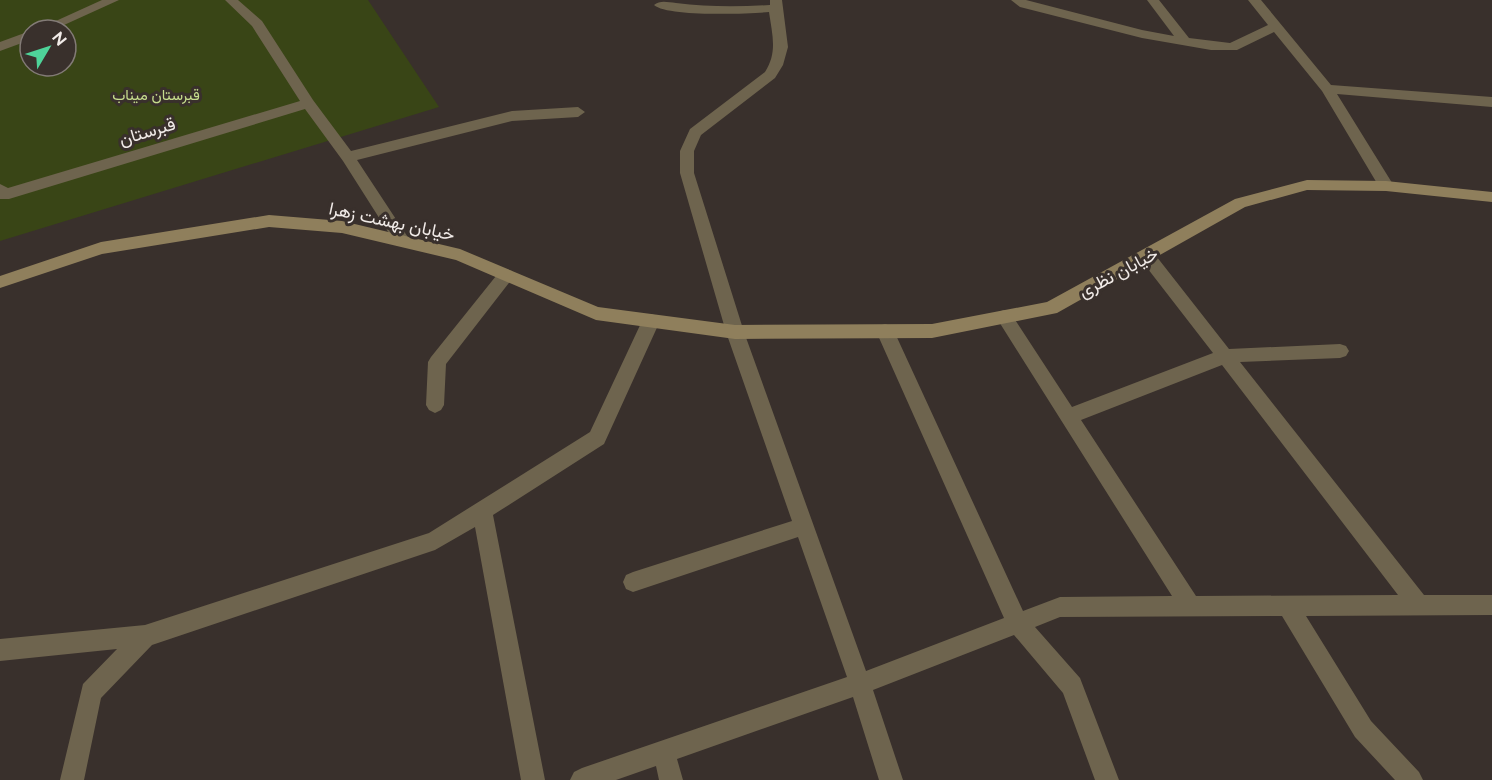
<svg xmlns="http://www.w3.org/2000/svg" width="1492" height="780" font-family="Raleway,Vazirmatn,sans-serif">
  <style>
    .green { fill: #394516; fill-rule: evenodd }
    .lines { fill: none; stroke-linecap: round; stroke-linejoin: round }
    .street { fill: #6e644e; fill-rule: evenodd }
    .secondary { fill: #8f7f5c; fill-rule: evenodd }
    .labels { text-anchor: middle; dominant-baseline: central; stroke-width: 6; stroke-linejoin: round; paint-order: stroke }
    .far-park-label { font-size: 15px; fill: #c6dd8d; stroke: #39302c }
    .street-label { font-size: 18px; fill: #f1ebe8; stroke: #39302c }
  </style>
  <rect width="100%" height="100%" fill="#39302c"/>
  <path class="green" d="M0 0H368L439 107 0 241ZM30 30H66V66H30Z"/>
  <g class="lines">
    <g class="street">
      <path d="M102 0H119L53 30H36Z"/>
      <path d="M225 0H238L262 21 313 100 351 151 512 111 578 107 585 112 578 117 512 121 357 160 411 242 409 246H397L343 161 305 109 9 199H0V184L8 188 300 101 252 26Z"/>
      <path d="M770 0H782L788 47 783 65 775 78 701 135 694 151V173L744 332 866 671 1004 618 876 331 879 326 885 324 891 326 894 331 1023 611 1060 597 1172 596 996 317 998 312 1004 310 1010 312 1072 407 1213 353 1141 260 1139 256 1141 252H1153L1229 349 1340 344 1346 346 1349 351 1346 356 1340 358 1240 362 1424 595H1492V615L1306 616 1371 721 1419 772 1423 780H1395L1355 737 1282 616 1060 617 1035 627 1080 678 1119 780H1095L1063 693 1014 635 873 690 903 780H879L853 697 677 759 683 780H659L656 766 616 780H570L574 772 582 768 847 677 798 537 633 592 626 589 623 582 626 575 633 572 792 521 726 332 680 173V151L690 129 765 72C778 52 772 34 769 12 749 14 667 17 654 5 660 0 667 2 676 3 707 7 738 7 770 5ZM1222 365 1398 595 1196 596 1081 420Z"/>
      <path d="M1011 0H1026L1142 30 1174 36 1147 0H1159L1189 38 1230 43 1268 25 1248 0H1261L1331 85 1492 97V107L1337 94 1394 186 1391 190H1381L1322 91 1274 32 1237 50H1211L1142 38 1020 7Z"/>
      <path d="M30 31V40L0 51V42Z"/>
      <path d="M506 269 512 271 514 275 512 279 446 364 444 405 441 410 435 413 429 410 426 405 428 362 431 357 500 271Z"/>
      <path d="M651 314 657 316 660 321 604 444 493 515 545 780H521L475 527 435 550 152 645 101 698 84 780H60L83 684 117 649 0 661V639L145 625 429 533 590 432 642 321 645 316Z"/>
    </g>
    <path class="secondary" d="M1307 180 1386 181 1492 192V202L1386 191 1307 190 1245 207 1057 313 932 338 735 339 596 320 456 260 342 233 269 227 102 254 0 288V276L101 242 269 215 342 221 460 249 598 307 735 325 932 324 1047 302 1235 199Z"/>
  </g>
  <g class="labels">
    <g class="far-park-label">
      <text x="156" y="95">قبرستان میناب</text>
    </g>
    <g class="street-label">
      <text transform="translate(147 131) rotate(-17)">قبرستان</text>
      <text transform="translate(392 221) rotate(12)">خیابان بهشت زهرا</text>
      <text transform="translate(1118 272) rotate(-28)">خیابان نظری</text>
    </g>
  </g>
  <g transform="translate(48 48) rotate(51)"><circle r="28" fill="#39302c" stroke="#837b77" stroke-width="1.5"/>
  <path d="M0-4.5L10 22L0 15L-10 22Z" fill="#4ed399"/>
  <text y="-9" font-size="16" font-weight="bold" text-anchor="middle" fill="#f1ebe8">N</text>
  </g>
</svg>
